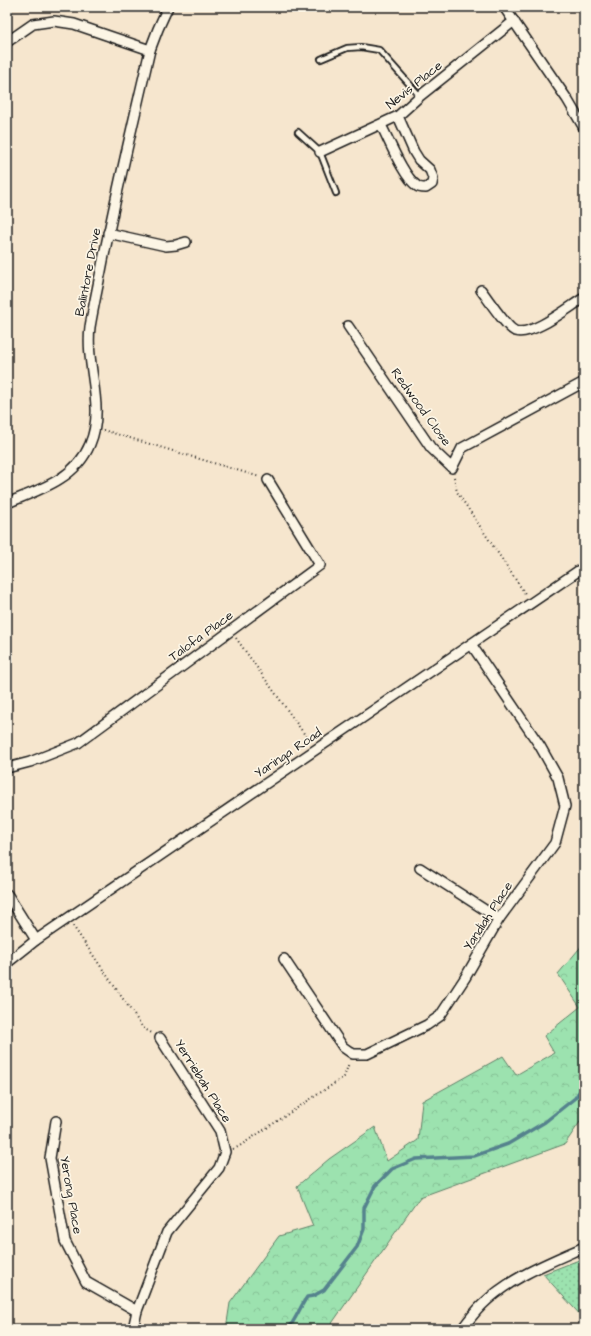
<svg xmlns="http://www.w3.org/2000/svg" width="591" height="1336" font-family="'Architects Daughter',sans-serif">
  <style>
    .green { fill: url(#green-dots); stroke: #5c7f66 }
    .forest { fill: url(#forest-crowns); stroke: #5c7f66 }
    .lines { fill: none; stroke-linecap: round; stroke-linejoin: round }
    .stream { stroke: #54828d; stroke-width: 3.5 }
    .lane-casing { stroke: #1c1c1c; stroke-width: 8 }
    .street-casing { stroke: #1c1c1c; stroke-width: 12 }
    .path { stroke: #1c1c1c; stroke-width: 2; stroke-dasharray: 1 3; stroke-linecap: butt }
    .lane { stroke: #fcf5e5; stroke-width: 4.5 }
    .street { stroke: #fcf5e5; stroke-width: 9 }
    .labels { text-anchor: middle; dominant-baseline: central; stroke-width: 3.5; stroke-linejoin: round; paint-order: stroke }
    .street-label { font-size: 13px; fill: #1c1c1c; stroke: #fcf5e5 }
  </style>
  <defs>
    <pattern id="green-dots" width="8" height="8" patternUnits="userSpaceOnUse"><rect width="8" height="8" fill="#9ce2af"/><path d="M2 2h.1M6 6h.1" fill="none" stroke="#86c196" stroke-width="1.8" stroke-linecap="round"/></pattern>
    <pattern id="forest-crowns" width="20" height="18" patternUnits="userSpaceOnUse"><rect width="20" height="18" fill="#9ce2af"/><path d="M2 6a3 3 0 1 1 6 0M12 15a3 3 0 1 1 6 0" fill="none" stroke="#86c196"/></pattern>
  </defs>
  <rect width="100%" height="100%" fill="#f6e6ce"/>
  <filter id="ink" filterUnits="userSpaceOnUse"><feTurbulence type="fractalNoise" baseFrequency=".025" numOctaves="2"/><feDisplacementMap in="SourceGraphic" scale="8" xChannelSelector="R" yChannelSelector="G"/><feConvolveMatrix kernelMatrix="1 2 1 2 8 2 1 2 1" color-interpolation-filters="sRGB"/></filter>
  <g filter="url(#ink)">
    <path class="green" d="M584 1258V1319L543 1274Z"/>
    <path class="forest" d="M584 943V1116L565 1144 420 1197 328 1329H226L230 1303 279 1236 313 1226 297 1186 329 1159 375 1127 387 1161 418 1140 422 1101 503 1056 516 1075 554 1053 544 1036 580 1007 558 974Z"/>
    <g class="lines">
      <path class="stream" d="M288 1329C296 1319 300 1307 307 1297L313 1296 324 1290 357 1247 364 1229V1208L375 1186 392 1169 416 1159 474 1156 508 1144 545 1122 575 1098 584 1085"/>
      <g class="lane-casing">
        <g id="lane">
          <path d="M321 59 347 48 361 47 379 50 420 96"/>
          <path d="M298 132 320 152 336 193"/>
        </g>
      </g>
      <g class="street-casing">
        <g id="street">
          <path d="M504 7 567 99 584 128"/>
          <path d="M7 42 33 24 54 21 74 24 150 50"/>
          <path d="M381 125C389 140 403 176 417 186 419 188 422 188 426 188L432 184 433 178 430 170 419 160 414 152 398 116"/>
          <path d="M320 152 398 116 420 96 514 21"/>
          <path d="M108 233 166 246 176 245 186 242"/>
          <path d="M481 290C488 299 507 328 515 331 532 337 569 307 584 298"/>
          <path d="M348 326 431 448 452 468 462 448 584 382"/>
          <path d="M7 503C39 490 76 479 90 444 106 406 85 367 90 327 93 309 97 290 101 271 115 197 133 124 150 50L158 29 168 7"/>
          <path d="M7 768 30 762 78 743 320 565 268 480"/>
          <path d="M420 868 499 919"/>
          <path d="M7 894 36 940"/>
          <path d="M284 959 343 1047 353 1054H367L427 1025 440 1016 465 978 499 919 555 843 565 806 558 778 540 746 471 644"/>
          <path d="M7 963 36 940 584 567"/>
          <path d="M56 1121 50 1158 65 1241 86 1282 137 1311"/>
          <path d="M133 1329 137 1311 167 1232 219 1168 225 1152 220 1131 160 1038"/>
          <path d="M462 1329C468 1321 475 1312 482 1305 511 1277 548 1263 584 1247"/>
        </g>
      </g>
      <g class="path">
        <path d="M103 430 260 477"/>
        <path d="M454 477 457 492 526 595"/>
        <path d="M236 638 310 742"/>
        <path d="M73 926 143 1028 152 1033"/>
        <path d="M233 1149 238 1147 344 1077 349 1063"/>
      </g>
      <use href="#lane" class="lane"/>
      <use href="#street" class="street"/>
    </g>
  </g>
  <g class="labels">
    <g class="street-label">
      <text transform="translate(414 85) rotate(-39)">Nevis Place</text>
      <text transform="translate(88 272) rotate(-79)">Balintore Drive</text>
      <text transform="translate(421 407) rotate(54)">Redwood Close</text>
      <text transform="translate(201 636) rotate(-36)">Talofa Place</text>
      <text transform="translate(288 753) rotate(-34)">Yaringa Road</text>
      <text transform="translate(488 916) rotate(-57)">Yandiah Place</text>
      <text transform="translate(203 1081) rotate(58)">Yerriebah Place</text>
      <text transform="translate(71 1195) rotate(80)">Yerong Place</text>
    </g>
  </g>
  <rect width="591" height="1336" fill="none" stroke="#fcf5e5" stroke-width="24"/>
  <rect x="12" y="12" width="567" height="1312" fill="none" stroke="#1c1c1c" stroke-width="1.5" filter="url(#ink)"/>
</svg>
